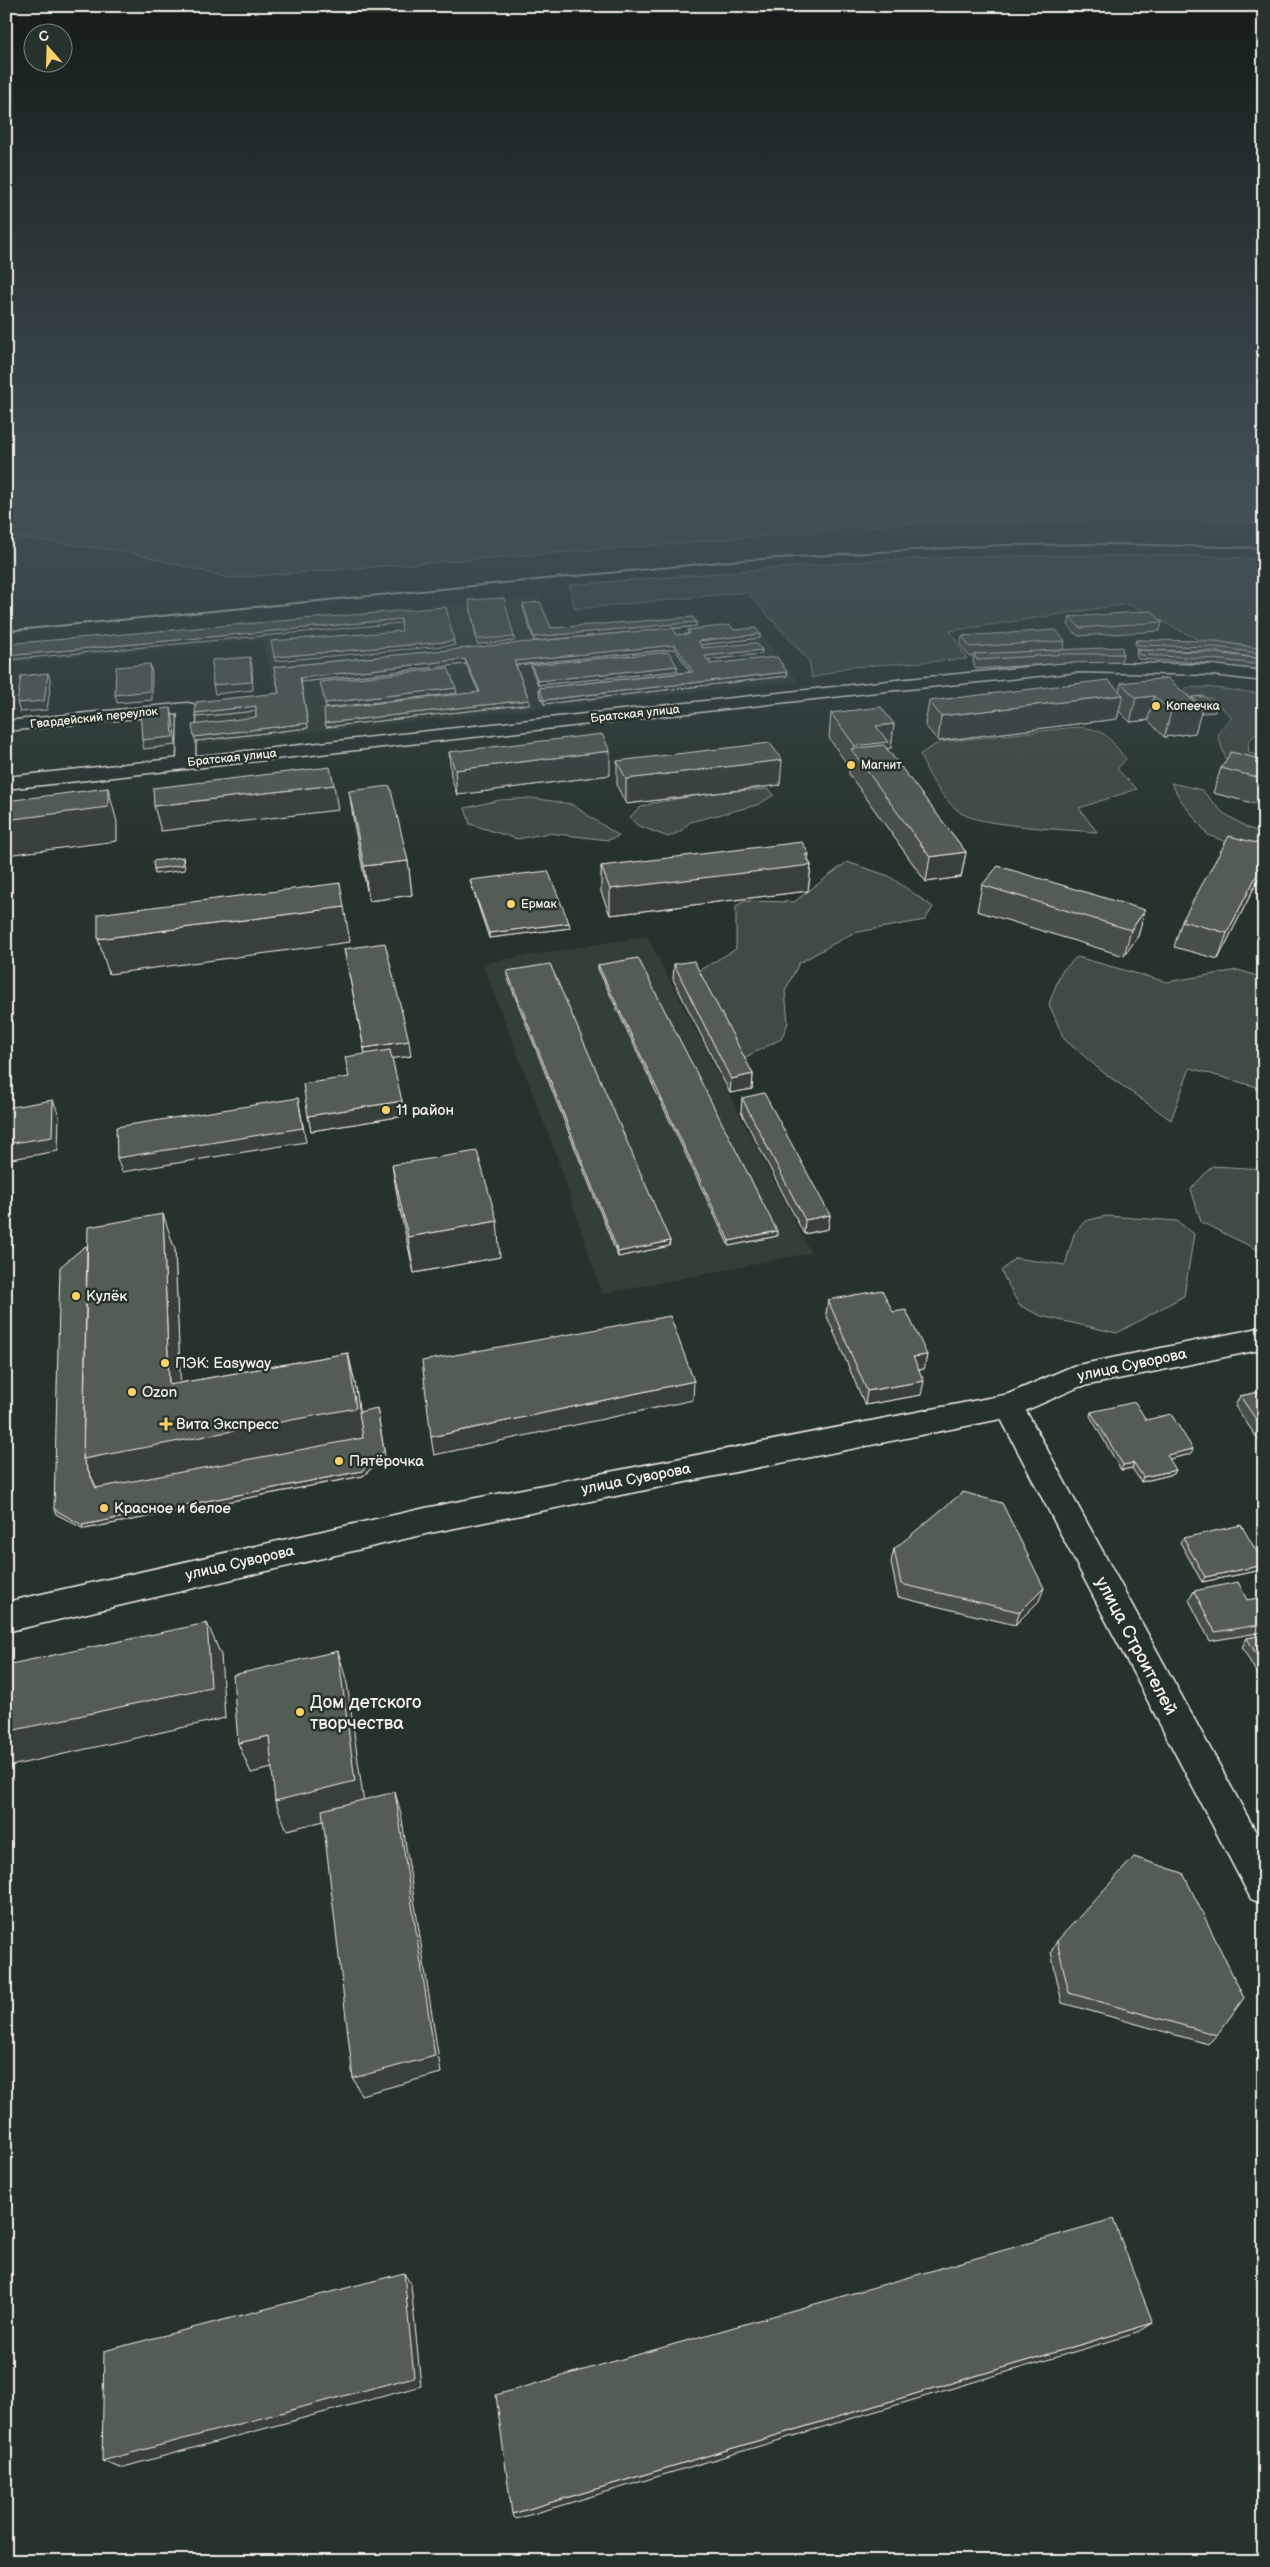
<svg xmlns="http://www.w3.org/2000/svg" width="1270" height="2567" font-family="'Balsamiq Sans',sans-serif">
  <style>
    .built { fill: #333f39 }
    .green { fill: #414b45; stroke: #9a9e96 }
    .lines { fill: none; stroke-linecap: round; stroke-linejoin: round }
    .street-casing { stroke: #f4f1e8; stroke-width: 3 }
    .secondary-casing { stroke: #f4f1e8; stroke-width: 3 }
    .street { fill: #26332d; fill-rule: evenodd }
    .secondary { fill: #26332d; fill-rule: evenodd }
    .rail { stroke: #f4f1e8; stroke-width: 2 }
    .wall { fill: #474f49; stroke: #f4f1e8 }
    .shaded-wall { fill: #39403c; stroke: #f4f1e8 }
    .building { fill: #525c55; stroke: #f4f1e8 }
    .poi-dot { fill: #ffd166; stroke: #26332d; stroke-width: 2 }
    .labels { text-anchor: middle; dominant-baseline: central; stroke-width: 5; stroke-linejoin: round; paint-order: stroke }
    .far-poi-label { font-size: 12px; fill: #f4f1e8; stroke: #26332d; text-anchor: start }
    .far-street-label { font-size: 12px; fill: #f4f1e8; stroke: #26332d }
    .poi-label { font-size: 15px; fill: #f4f1e8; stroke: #26332d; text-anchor: start }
    .street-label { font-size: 15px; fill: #f4f1e8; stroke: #26332d }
    .near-street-label { font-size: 18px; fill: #f4f1e8; stroke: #26332d }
    .near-poi-label { font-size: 18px; fill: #f4f1e8; stroke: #26332d; text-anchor: start }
  </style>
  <rect width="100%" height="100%" fill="#26332d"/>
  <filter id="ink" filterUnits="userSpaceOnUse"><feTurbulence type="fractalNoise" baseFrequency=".02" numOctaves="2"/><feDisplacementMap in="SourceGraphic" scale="10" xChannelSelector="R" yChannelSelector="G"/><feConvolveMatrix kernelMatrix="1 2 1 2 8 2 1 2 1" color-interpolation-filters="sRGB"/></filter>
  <g filter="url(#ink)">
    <g class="built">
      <path d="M541 596 555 630 697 618 706 630 735 627 758 631 799 681 190 745 192 705 276 694 262 640 6 663V647L414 611 419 608Z"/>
      <path d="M647 936 811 1253 602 1294 555 1151 482 963Z"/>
    </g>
    <g class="green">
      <path d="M6 490H1264V524L1191 519 909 523 659 545 229 578 129 552 6 536Z"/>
      <path d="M1165 555 1264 559V651L1203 642 1128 604 950 631 967 659 849 667 812 678 809 661 747 592 575 609 569 585 881 560 1005 556Z"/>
      <path d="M1206 687 1264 694V728L1248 741 1249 753 1264 757V763L1253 765 1226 759 1218 737 1221 729 1232 717 1211 698H1190L1184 688Z"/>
      <path d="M1077 727C1106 729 1108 737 1126 759L1117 769 1137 789 1079 808 1097 832C1070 830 979 826 961 813 941 798 928 776 920 754L940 742Z"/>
      <path d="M1171 783 1202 790 1222 812 1248 828 1264 833V864L1239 847 1208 835 1180 799Z"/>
      <path d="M769 789 774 795 757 805 690 822 681 831 668 837 637 825 630 817 641 807 653 803 717 792Z"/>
      <path d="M532 798 571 804 619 836 608 840 549 833 517 839 470 824 465 808 499 800Z"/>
      <path d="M847 862 889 876 933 907 925 920 853 933 799 963 785 991 788 1023 781 1039 738 1061 681 981 736 949V906L745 901 794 902Z"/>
      <path d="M1077 957 1167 982 1238 970 1264 978V1089L1190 1068 1171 1120 1104 1073 1064 1039 1049 1004 1061 972Z"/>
      <path d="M1212 1166 1264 1169V1253L1201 1222 1191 1189Z"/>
      <path d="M1106 1216 1177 1221 1194 1234 1184 1296 1117 1333 1041 1316 1019 1305 1001 1271 1015 1258 1065 1265 1074 1234 1085 1221Z"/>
    </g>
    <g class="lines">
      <g class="street-casing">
        <g id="street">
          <path d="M1078 662 1213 665 1264 671V681L1213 675 1078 672 898 690 892 689 889 685 892 681 898 680Z"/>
          <path d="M187 703 193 704 196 708 195 763 192 767H180L177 763 178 714 6 731V721Z"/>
          <path d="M1264 1327V1349L1079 1387 1009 1418 999 1414 994 1406 999 1398 1073 1366Z"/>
        </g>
      </g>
      <g class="secondary-casing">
        <g id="secondary">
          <path d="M898 680 904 681 907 685 904 689 6 789V777Z"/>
          <path d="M1009 1394 1019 1398 1264 1847V1905L1251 1899 1001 1419 430 1533 6 1632V1602L430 1507Z"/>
        </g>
      </g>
      <use href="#street" class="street"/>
      <use href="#secondary" class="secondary"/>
      <path class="rail" d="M6 631 742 560 1003 545 1112 544 1264 548"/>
    </g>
    <g class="wall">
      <path d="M469 600 514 637V641L477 644Z"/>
      <path d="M523 604 551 628 696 622V626L673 629 677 635 688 634V630H734L760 634V638L701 645 703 648 762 650 761 654 708 660 710 664 787 672V676L544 704 539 693V688L690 672 675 649 516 665 529 700 530 704 326 727 479 692 466 664 301 682 308 728 196 741 256 717V711L196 717 279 693 274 667 650 631 534 641 523 608Z"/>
      <path d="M1070 617 1162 622 1160 631 1078 636 1068 625Z"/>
      <path d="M962 636 1065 641 1063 650 1042 651 1123 654 1121 662 1065 663 976 669 973 662 974 656H969L960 644Z"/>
      <path d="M1136 640 1264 649V659L1213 651 1137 650 1135 644Z"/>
      <path d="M1137 650 1264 659V670L1202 663 1138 659 1136 654Z"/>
      <path d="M531 665 677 666V671L538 685 532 670Z"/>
      <path d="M1121 683 1192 699V697L1216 708 1215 712 1203 713 1201 712 1195 733 1164 737 1148 720 1130 722 1119 711 1117 719 938 741 925 725 929 701 1119 691Z"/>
      <path d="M831 713 894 724 891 748 887 749 966 852 961 877 926 882 849 774V767L829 738Z"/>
      <path d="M449 752 610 775 457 795 451 777Z"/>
      <path d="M1264 760V806L1213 793 1221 768Z"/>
      <path d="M617 761 780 785 626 804 617 786Z"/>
      <path d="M349 791 408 861 412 895 369 901 354 824Z"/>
      <path d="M808 860 811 865 808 891 610 915 601 892V866Z"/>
      <path d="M1262 872 1218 959 1174 947 1182 921Z"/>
      <path d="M470 880 570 928 489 938 471 884Z"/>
      <path d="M982 885 1145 910 1138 936 1124 956 977 911Z"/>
      <path d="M344 949 411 1056 392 1058 404 1116 311 1131 308 1116 349 1077 365 1054Z"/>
      <path d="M674 964 753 1074 752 1089 730 1093 673 979Z"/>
      <path d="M598 965 777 1236 729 1246 598 969Z"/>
      <path d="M507 971 670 1241 669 1246 618 1257 507 976Z"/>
      <path d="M742 1098 830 1215 828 1229 804 1234 741 1112Z"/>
      <path d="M392 1165 500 1257 414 1273 398 1201Z"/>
      <path d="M175 1250 180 1383 348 1353 356 1388 359 1411 385 1456 363 1476 84 1529 56 1514 54 1509Z"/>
      <path d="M828 1300 893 1312 927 1355 924 1369 919 1370 921 1395 865 1405 826 1314Z"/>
      <path d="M1264 1391V1448L1235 1406 1240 1396Z"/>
      <path d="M1091 1412 1146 1420 1191 1454 1169 1459 1174 1474 1141 1482 1132 1468 1121 1470 1090 1416Z"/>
      <path d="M1183 1538 1262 1570 1202 1582 1180 1542Z"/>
      <path d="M894 1549 1039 1601 1015 1625 898 1597 891 1562Z"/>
      <path d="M1194 1591 1247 1600 1264 1599V1632L1210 1641 1189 1600Z"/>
      <path d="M1264 1635V1686L1242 1647 1247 1638Z"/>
      <path d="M1057 1941 1217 2035 1208 2044 1062 2003 1051 1952Z"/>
    </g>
    <g class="shaded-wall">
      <path d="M401 619V623L6 660V656Z"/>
      <path d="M696 622V626L534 641V637Z"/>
      <path d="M760 634V638L698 645V641Z"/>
      <path d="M454 641 455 645 275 661 274 657Z"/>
      <path d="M675 645V649L515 665 514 661Z"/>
      <path d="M762 650 761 654 705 660V656Z"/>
      <path d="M250 657 252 665 253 690 215 694 213 685Z"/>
      <path d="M465 659 466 664 301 682 308 728 196 741 194 737 308 723 300 678Z"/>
      <path d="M150 664 152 673V700L117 703 115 695Z"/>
      <path d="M677 666V671L538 685V681Z"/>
      <path d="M787 672V676L544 704V700Z"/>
      <path d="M48 673 51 682 47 710 20 712 17 703Z"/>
      <path d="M456 688 457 693 326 708 325 703Z"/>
      <path d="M1123 695 1117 719 938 741 941 716Z"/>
      <path d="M1154 696 1148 720 1130 722 1136 698Z"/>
      <path d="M529 700 530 704 326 727 325 723Z"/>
      <path d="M256 706 257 711 196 717 195 713Z"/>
      <path d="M171 708 173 717 176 745 144 749 142 740Z"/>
      <path d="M1202 709 1195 733 1164 737 1171 712Z"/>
      <path d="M894 724 891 748 854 753 855 746 876 726Z"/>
      <path d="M610 751V775L457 795 455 770Z"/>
      <path d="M782 760 780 785 626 804V779Z"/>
      <path d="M334 785 338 810 161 831 154 806Z"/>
      <path d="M108 788 117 822V841L6 855V820Z"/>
      <path d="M966 852 961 877 926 882 930 857Z"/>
      <path d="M809 854 807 865H811L808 891 610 915V889Z"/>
      <path d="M183 857 185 870 155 874 154 869Z"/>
      <path d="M408 861 412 895 369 901 364 866Z"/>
      <path d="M1264 861V867L1262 872 1218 959 1227 933Z"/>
      <path d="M344 907 350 942 109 974 98 939Z"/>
      <path d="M1145 910 1138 936 1124 956 1131 930Z"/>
      <path d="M569 923 570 928 489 938V933Z"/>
      <path d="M409 1041 411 1056 367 1062 364 1048Z"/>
      <path d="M753 1074 752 1089 730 1093 731 1079Z"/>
      <path d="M298 1098 306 1142 122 1172 117 1158Z"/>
      <path d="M53 1100 59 1115 58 1151 6 1160V1144Z"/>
      <path d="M402 1101 404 1116 311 1131 308 1116Z"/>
      <path d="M163 1214 175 1250 182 1420 169 1385Z"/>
      <path d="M830 1215 828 1229 804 1234 805 1220Z"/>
      <path d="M497 1221 500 1257 414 1273 408 1237Z"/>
      <path d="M777 1231V1236L729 1246V1241Z"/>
      <path d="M670 1241 669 1246 618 1257V1252Z"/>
      <path d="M348 1353 356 1388 364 1443 99 1493 83 1459 99 1456Z"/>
      <path d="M927 1355 924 1369 910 1372 913 1357Z"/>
      <path d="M694 1381 693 1400 434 1455 431 1437Z"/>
      <path d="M924 1381 921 1395 865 1405 867 1391Z"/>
      <path d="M377 1408 385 1456 363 1476 84 1529 82 1525 362 1471Z"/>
      <path d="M1193 1449 1191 1454 1165 1460 1167 1455Z"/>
      <path d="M1134 1463 1132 1468 1121 1470 1123 1465Z"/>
      <path d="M1176 1470 1174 1474 1141 1482 1143 1477Z"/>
      <path d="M1264 1565 1262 1570 1202 1582 1205 1577Z"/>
      <path d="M1044 1588 1039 1601 1015 1625 1020 1612Z"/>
      <path d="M207 1623 221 1655 225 1718 6 1767V1732Z"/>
      <path d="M338 1651 347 1683 365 1811 287 1830 275 1801Z"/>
      <path d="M269 1736 281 1766 251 1773 238 1743Z"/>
      <path d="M395 1792 401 1814 441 2073 361 2095 353 2078Z"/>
      <path d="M404 2273 411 2285 421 2386 120 2468 102 2461Z"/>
      <path d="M1153 2323 1137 2333 516 2519 512 2514Z"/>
    </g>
    <g class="building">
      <path d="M504 598 514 637 477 639 469 600Z"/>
      <path d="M540 602 551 628 693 617 696 622 534 637 523 604Z"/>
      <path d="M446 607 454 641 274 657 271 641 402 631 401 619 6 656V644Z"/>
      <path d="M1152 611 1162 622 1080 628 1070 617Z"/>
      <path d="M730 625 734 630 756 628 760 634 698 641 703 648 756 643 762 650 705 656 710 664 777 657 787 672 544 700 539 688 693 672 675 645 514 661 529 700 325 723 324 709 480 692 465 659 300 678 308 723 194 737 192 725 256 717V706L195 713 196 702 279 693 274 667 673 628 677 635 690 634 688 630Z"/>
      <path d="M1056 630 1065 641 970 647 962 636Z"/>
      <path d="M1136 640 1216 641 1264 649V654L1214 647 1138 645Z"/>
      <path d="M1122 647 1123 654H1067L977 660 974 654Z"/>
      <path d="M1137 650 1206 652 1264 659V665L1203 658 1139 655Z"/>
      <path d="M669 652 677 666 538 681 531 665Z"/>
      <path d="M250 657 252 682 213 685 212 660Z"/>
      <path d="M150 664V691L115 695 116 667Z"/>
      <path d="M448 668 456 688 325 703 320 682Z"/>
      <path d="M48 673 44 701 17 703 21 676Z"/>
      <path d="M1168 678 1202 709 1171 712 1154 696 1136 698 1121 683Z"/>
      <path d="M1108 680 1123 695 941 716 929 701Z"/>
      <path d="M1204 696 1216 708 1204 709 1192 697Z"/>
      <path d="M881 707 894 724 876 726 888 742 855 746 831 713Z"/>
      <path d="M171 708 173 737 142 740 140 711Z"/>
      <path d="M602 734 610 751 455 770 449 752Z"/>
      <path d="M770 743 782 760 626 779 617 761Z"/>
      <path d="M884 745 966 852 930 857 851 749Z"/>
      <path d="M1231 752 1264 760V779L1221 768Z"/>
      <path d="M330 767 334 785 154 806 153 788Z"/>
      <path d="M390 786 408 861 364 866 349 791Z"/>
      <path d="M108 788V807L6 820V801Z"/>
      <path d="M1229 836 1264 845V861L1227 933 1182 921Z"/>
      <path d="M802 842 809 854 805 855 811 865 610 889 601 866Z"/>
      <path d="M183 857V865L154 869 153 861Z"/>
      <path d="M998 866 1145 910 1131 930 982 885Z"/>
      <path d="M548 871 569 923 489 933 470 880Z"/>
      <path d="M340 883 344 907 98 939V914Z"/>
      <path d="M385 943 409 1041 364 1048 344 949Z"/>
      <path d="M638 958 777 1231 729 1241 598 965Z"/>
      <path d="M694 961 753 1074 731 1079 674 964Z"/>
      <path d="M550 964 670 1241 618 1252 507 971Z"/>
      <path d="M390 1050 402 1101 308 1116 303 1084 349 1077 345 1057Z"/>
      <path d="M764 1093 830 1215 805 1220 742 1098Z"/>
      <path d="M298 1098 303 1128 117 1158 116 1127Z"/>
      <path d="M53 1100 52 1137 6 1144V1108Z"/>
      <path d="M477 1151 497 1221 408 1237 392 1165Z"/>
      <path d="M163 1214 169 1385 348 1353 356 1408 83 1459 88 1227Z"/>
      <path d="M87 1246 83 1459 96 1488 363 1438 359 1412 377 1408 384 1451 362 1471 82 1525 54 1509 60 1267 84 1247Z"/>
      <path d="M882 1290 893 1312 906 1310 927 1355 913 1357 924 1381 867 1391 828 1300Z"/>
      <path d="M670 1316 694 1381 431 1437 422 1361Z"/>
      <path d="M1264 1391V1431L1240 1396Z"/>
      <path d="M1135 1402 1146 1420 1171 1414 1193 1449 1167 1455 1176 1470 1143 1477 1134 1463 1123 1465 1091 1412Z"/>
      <path d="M963 1492 1002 1503 1044 1588 1020 1612 901 1584 894 1549Z"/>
      <path d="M1241 1525 1264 1564V1565L1205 1577 1183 1538Z"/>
      <path d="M1238 1582 1247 1600 1263 1597 1264 1599V1624L1215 1632 1194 1591Z"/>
      <path d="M207 1623 211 1687 6 1732V1665Z"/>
      <path d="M1264 1635V1668L1247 1638Z"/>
      <path d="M338 1651 355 1781 275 1801 269 1736 238 1743 233 1675Z"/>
      <path d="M395 1792 435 2056 353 2078 322 1810Z"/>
      <path d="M1134 1857 1183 1873 1244 1998 1217 2035 1069 1993 1057 1941Z"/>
      <path d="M1113 2219 1153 2323 512 2514 496 2395Z"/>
      <path d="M404 2273 414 2377 102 2461 104 2351Z"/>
    </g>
  </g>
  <linearGradient id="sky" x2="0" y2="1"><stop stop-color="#151c19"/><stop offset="0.58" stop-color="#415057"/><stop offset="1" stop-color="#415057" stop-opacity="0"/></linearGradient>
  <rect width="1270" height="850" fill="url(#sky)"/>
  <g class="poi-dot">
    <circle cx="1156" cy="706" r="5"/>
    <circle cx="851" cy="765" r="5"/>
    <circle cx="511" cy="904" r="5"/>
    <circle cx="386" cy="1110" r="5"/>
    <circle cx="76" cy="1296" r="5"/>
    <circle cx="165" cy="1363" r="5"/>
    <circle cx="132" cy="1392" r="5"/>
    <path d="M163.5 1416.5h5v5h5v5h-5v5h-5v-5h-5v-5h5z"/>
    <circle cx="339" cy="1461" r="5"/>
    <circle cx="104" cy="1508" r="5"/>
    <circle cx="300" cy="1712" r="5"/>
  </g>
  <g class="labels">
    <g class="far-poi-label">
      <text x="1166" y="706">Копеечка</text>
      <text x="861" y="765">Магнит</text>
      <text x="521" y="904">Ермак</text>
    </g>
    <g class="far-street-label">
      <text transform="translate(635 714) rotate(-6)">Братская улица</text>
      <text transform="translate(94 718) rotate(-6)">Гвардейский переулок</text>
      <text transform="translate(232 758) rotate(-6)">Братская улица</text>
    </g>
    <g class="poi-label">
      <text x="396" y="1110">11 район</text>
      <text x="86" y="1296">Кулёк</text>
      <text x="175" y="1363">ПЭК: Easyway</text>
      <text x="142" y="1392">Ozon</text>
      <text x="176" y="1424">Вита Экспресс</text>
      <text x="349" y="1461">Пятёрочка</text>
      <text x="114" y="1508">Красное и белое</text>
    </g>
    <g class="street-label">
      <text transform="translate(1132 1365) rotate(-12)">улица Суворова</text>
      <text transform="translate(636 1479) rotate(-11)">улица Суворова</text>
      <text transform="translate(240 1563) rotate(-13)">улица Суворова</text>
    </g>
    <g class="near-street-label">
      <text transform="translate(1136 1646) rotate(62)">улица Строителей</text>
    </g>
    <g class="near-poi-label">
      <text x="310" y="1702">Дом детского<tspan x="310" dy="21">творчества</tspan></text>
    </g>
  </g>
  <rect width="1270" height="2567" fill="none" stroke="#26332d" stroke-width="25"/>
  <rect x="12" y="12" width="1245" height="2542" fill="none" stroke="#f4f1e8" stroke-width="2" filter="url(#ink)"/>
  <g transform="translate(48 48) rotate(340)"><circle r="24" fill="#26332d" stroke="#787f78"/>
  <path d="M0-4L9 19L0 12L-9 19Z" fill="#ffd166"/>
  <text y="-8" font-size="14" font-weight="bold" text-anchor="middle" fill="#f4f1e8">С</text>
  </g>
</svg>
